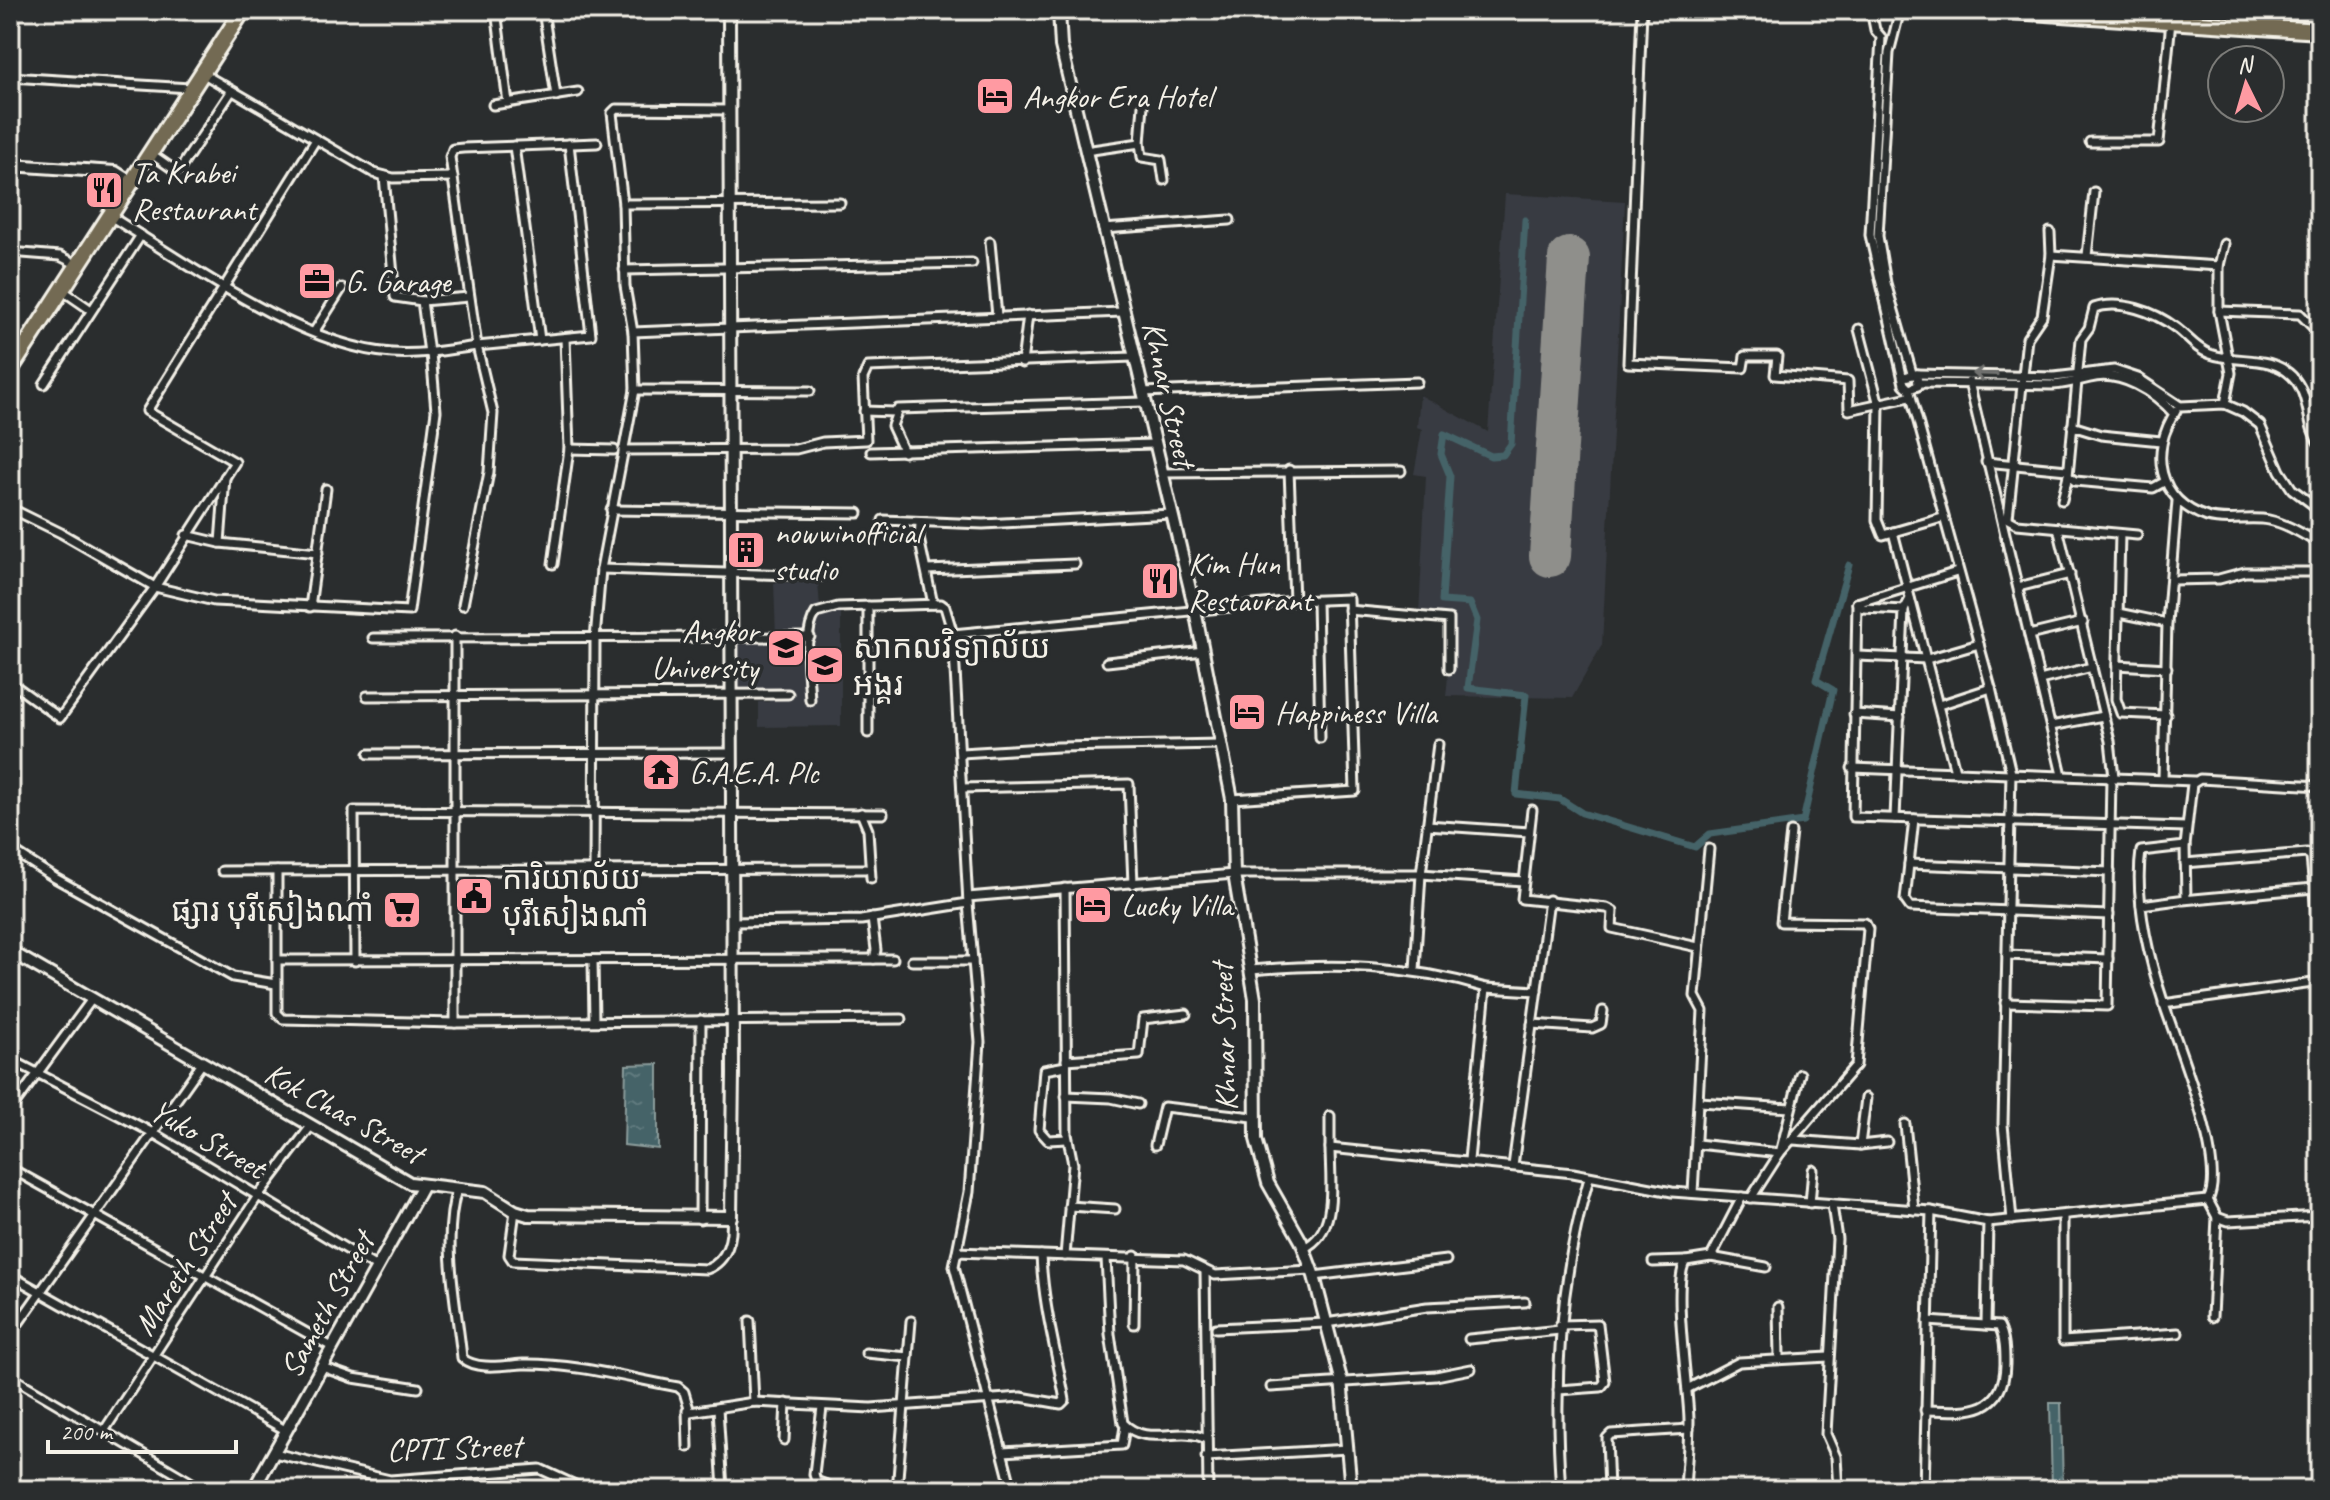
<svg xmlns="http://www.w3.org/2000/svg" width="2330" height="1500" font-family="Caveat,'Noto Sans Khmer',sans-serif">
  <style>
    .built { fill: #383b42 }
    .water { fill: url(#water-ripples); stroke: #8b9c9b; stroke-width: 2 }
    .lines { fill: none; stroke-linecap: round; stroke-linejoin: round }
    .canal { stroke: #456368; stroke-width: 7 }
    .runway { stroke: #8f8f8b; stroke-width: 42 }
    .street-casing { stroke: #f4f1e8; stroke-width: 13 }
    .secondary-casing { stroke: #f4f1e8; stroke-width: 16 }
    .highway-casing { stroke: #f4f1e8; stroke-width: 20 }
    .street { stroke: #2a2d2e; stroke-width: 7 }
    .secondary { stroke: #2a2d2e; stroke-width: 10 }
    .highway { stroke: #736b52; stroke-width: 14 }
    .oneway { stroke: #71726f }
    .labels { text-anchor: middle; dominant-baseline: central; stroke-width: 7; stroke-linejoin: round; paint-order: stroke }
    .poi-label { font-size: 32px; fill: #f4f1e8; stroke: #2a2d2e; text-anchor: start }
    .street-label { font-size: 32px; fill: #f4f1e8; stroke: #2a2d2e }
  </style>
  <defs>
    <pattern id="water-ripples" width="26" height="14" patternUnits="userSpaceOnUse" patternTransform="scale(2)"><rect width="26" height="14" fill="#456368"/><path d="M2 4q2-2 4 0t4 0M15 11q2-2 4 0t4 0" fill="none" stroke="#607a7e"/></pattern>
  </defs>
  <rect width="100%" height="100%" fill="#2a2d2e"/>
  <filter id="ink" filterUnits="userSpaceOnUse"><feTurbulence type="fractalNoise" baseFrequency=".0125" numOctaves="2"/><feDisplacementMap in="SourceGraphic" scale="16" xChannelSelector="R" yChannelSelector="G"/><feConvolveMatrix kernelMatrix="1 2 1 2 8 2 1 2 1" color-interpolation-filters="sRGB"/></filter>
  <g filter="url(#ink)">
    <g class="built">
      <path d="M1505 194 1625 201 1602 645 1572 698 1446 696 1454 618 1419 615 1426 476 1414 474 1422 429 1417 427 1420 395 1488 432Z"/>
      <path d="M818 582 820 607H841V726L759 727V702H769L768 695 730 693V637H776L774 583Z"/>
    </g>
    <g class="water">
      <path d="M658 1064V1149L624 1145 626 1065Z"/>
      <path d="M2050 1403H2061L2063 1490H2052Z"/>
    </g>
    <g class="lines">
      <path class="canal" d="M1525 220 1511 444 1503 455 1491 456 1444 434 1441 454 1450 476 1442 601 1470 603 1477 620 1468 688 1526 695 1516 794 1560 799 1582 813 1695 847 1710 834 1803 821 1833 690 1816 680 1849 565"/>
      <path class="runway" d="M1550 556 1569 258"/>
      <g class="street-casing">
        <g id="street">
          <path d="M496 10 508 103"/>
          <path d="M543 10 556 96"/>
          <path d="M1642 10 1628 363 1743 368 1745 356H1777L1775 375 1848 381 1849 410 1909 397"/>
          <path d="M1871 10 1875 30 1881 37 1870 235 1904 384 1909 389 1918 386 1917 374 1904 377"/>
          <path d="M1900 10 1889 53 1878 236 1886 283 1912 373"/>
          <path d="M1873 14 1890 11 1898 16"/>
          <path d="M202 73 374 173 393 178 453 177"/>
          <path d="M10 77 190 88"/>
          <path d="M493 105 578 92"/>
          <path d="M2090 142H2159L2171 21"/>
          <path d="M1140 143 1143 105"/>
          <path d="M514 146 540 340"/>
          <path d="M1085 151 1140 143 1142 157 1161 160 1164 180"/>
          <path d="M150 153 173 169H180L231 92"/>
          <path d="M384 176 395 297 422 301 429 353"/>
          <path d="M623 204 840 203"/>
          <path d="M110 216C186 263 302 347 392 353 421 355 448 350 477 346 515 342 553 339 591 335L569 144"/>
          <path d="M1103 229 1230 220"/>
          <path d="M990 242 997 316"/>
          <path d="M2224 244 2219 266V311L2231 373 2225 404"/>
          <path d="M10 252 60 256 78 265"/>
          <path d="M2051 255 2219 266"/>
          <path d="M2087 256 2094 192"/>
          <path d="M624 270 972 263"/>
          <path d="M62 290 91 310"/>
          <path d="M422 301 469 297"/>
          <path d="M2219 311 2300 314 2320 334"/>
          <path d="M1859 329 1879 405 1877 520 1883 535 1942 518"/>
          <path d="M314 332 342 288"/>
          <path d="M633 332 1122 312"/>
          <path d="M1022 363 1028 315"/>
          <path d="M1917 374 2054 377 2114 370 2138 378 2180 406 2225 404 2243 412 2260 425 2280 471 2292 489 2320 510"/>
          <path d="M1969 382 2062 775"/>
          <path d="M1920 383 2053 385C2067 384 2077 381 2090 378 2120 370 2155 392 2174 414"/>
          <path d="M44 384 141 235"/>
          <path d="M1909 389 1991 688 2011 773 2003 1124 2012 1220"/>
          <path d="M635 390 810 391"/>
          <path d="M1142 392 1417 382"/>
          <path d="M864 411 895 412"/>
          <path d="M2176 411C2149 452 2157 500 2207 517 2227 523 2249 516 2269 520 2288 524 2304 535 2320 544"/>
          <path d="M2072 426 2101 435 2161 441"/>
          <path d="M569 449 614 450"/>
          <path d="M623 450 796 449 823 442 866 440 863 378 868 367 1133 357"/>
          <path d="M871 452 1154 444"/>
          <path d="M904 452 892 426 898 409 1144 402"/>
          <path d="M1986 462 2067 470"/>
          <path d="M1289 470 1294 601"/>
          <path d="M1161 473 1401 471"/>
          <path d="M2068 476 2075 481 2153 488 2164 482"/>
          <path d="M2062 500 2068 476 2081 339 2089 328 2094 308C2120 299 2155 312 2176 328 2188 337 2196 349 2210 354 2238 364 2270 354 2292 376 2311 395 2305 424 2320 445"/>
          <path d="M10 508 61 533 155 587 214 601 409 611 436 411 431 353"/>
          <path d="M611 510 858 513"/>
          <path d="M2006 518 2017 524 2137 535"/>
          <path d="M2008 518 2027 338 2042 316 2051 255 2050 232"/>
          <path d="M883 520 983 524 1171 514"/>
          <path d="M920 524 919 538 933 604"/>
          <path d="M2058 528 2110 741 2114 777"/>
          <path d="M1893 532 1955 771"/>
          <path d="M2120 534 2116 699 2121 713 2166 715"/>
          <path d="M186 535 220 543 318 553"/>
          <path d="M220 543 225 477"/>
          <path d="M553 564 569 449 565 338"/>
          <path d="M601 569 822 576"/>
          <path d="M927 570 1075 564"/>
          <path d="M2172 580 2219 579 2245 572H2320"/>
          <path d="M2018 587 2070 574"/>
          <path d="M1317 601 1320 738"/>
          <path d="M1857 603 1853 817 2186 827"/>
          <path d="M1857 603 1957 572"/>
          <path d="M1857 603 1863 608 1904 610"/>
          <path d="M463 605 489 472 493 413 477 346 450 157 453 149 463 148 597 143"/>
          <path d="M310 607 326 489"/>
          <path d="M1349 610 1449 619V669"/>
          <path d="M2119 613 2167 623"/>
          <path d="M953 634 1294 601 1349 599 1355 791 1232 799"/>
          <path d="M2029 635 2083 622"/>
          <path d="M455 636V1023"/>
          <path d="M373 638 810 637"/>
          <path d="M1857 656 1927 659 1979 644"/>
          <path d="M1107 662 1204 651"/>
          <path d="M2117 665 2167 668"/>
          <path d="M2040 680 2092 667"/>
          <path d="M10 682 60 718 155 587 235 462 147 411 315 141"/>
          <path d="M367 696 788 694"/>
          <path d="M810 700C809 676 802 633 816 613L838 607 941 604 945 607 953 634 968 903 980 1042 969 1192 954 1266 1012 1490"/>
          <path d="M1939 705 1991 688"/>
          <path d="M1854 714 1900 717"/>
          <path d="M2051 726 2103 716"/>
          <path d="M868 733V606"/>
          <path d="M961 753 1058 747 1222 744"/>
          <path d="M369 754 730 753"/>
          <path d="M1852 768 2194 781"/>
          <path d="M2163 779 2167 623 2177 501"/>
          <path d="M962 788 1129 784 1133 884"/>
          <path d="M1532 810 1522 899 1607 908 1613 911 1612 928 1698 947"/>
          <path d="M861 813 868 830 871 878"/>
          <path d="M1895 818 1904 610 1910 599"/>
          <path d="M1914 819 1905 900 1910 907 2109 915"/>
          <path d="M1427 825 1529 832"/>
          <path d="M10 849 55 878 233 977 276 984"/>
          <path d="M2185 863 2307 853 2311 857 2320 953"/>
          <path d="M1909 864 2110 872"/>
          <path d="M222 871 865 869"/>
          <path d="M277 871V1013L283 1019 455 1023 902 1019"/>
          <path d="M594 872 595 639 601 569 635 390 633 332 625 286 623 204 612 113 616 109 730 110"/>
          <path d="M1065 888 1067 1134 1073 1164 1065 1256"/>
          <path d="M968 897 1234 874H1421L1523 881"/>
          <path d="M2183 900 2314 888"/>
          <path d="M2141 905 2186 899 2185 846"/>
          <path d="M872 918 876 950 874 959"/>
          <path d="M733 922 861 920 968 903"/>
          <path d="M2007 955 2108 959"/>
          <path d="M277 960 893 959"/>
          <path d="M593 960 594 1021"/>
          <path d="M355 961 354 811 883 814"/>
          <path d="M912 961H973"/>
          <path d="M1251 970C1333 963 1406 964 1486 988L1469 1160"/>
          <path d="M1415 970 1421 874 1438 744"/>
          <path d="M1486 988 1537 991"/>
          <path d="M2005 1003 2107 1006 2111 777"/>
          <path d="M2163 1004 2320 982"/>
          <path d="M1532 1024 1592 1028 1601 1024 1603 1011"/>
          <path d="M10 1059 153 1133 378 1268"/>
          <path d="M1066 1060 1139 1055 1143 1019 1186 1014"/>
          <path d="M1066 1066 1044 1070 1039 1130 1048 1140 1067 1139"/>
          <path d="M1066 1096 1111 1098 1138 1104"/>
          <path d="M1700 1102 1790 1108"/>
          <path d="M10 1111 92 999"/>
          <path d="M1905 1124 1914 1210"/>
          <path d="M1793 1140 1860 1145 1887 1142"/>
          <path d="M1697 1144 1780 1153 1856 1065 1868 929 1865 923 1781 922 1791 832"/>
          <path d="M1155 1145 1164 1107 1253 1117"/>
          <path d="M1860 1145 1866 1098"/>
          <path d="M1330 1148V1116"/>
          <path d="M1513 1166 1549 900"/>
          <path d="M10 1168 332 1347"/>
          <path d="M457 1189C441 1241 457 1305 462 1358 476 1371 506 1365 523 1364 574 1363 628 1378 678 1387L684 1392 690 1412 754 1402 871 1408 1021 1397 1061 1404 1065 1400C1056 1350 1043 1306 1041 1255"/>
          <path d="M1693 1193 1703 1011 1695 996 1709 849"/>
          <path d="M1751 1198 1780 1153 1800 1074"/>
          <path d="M2208 1200C2228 1164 2175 1040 2163 1001 2148 955 2134 899 2141 851L2185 846 2192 784 2200 779 2320 786"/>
          <path d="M2208 1200 2217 1217 2228 1221 2320 1216"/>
          <path d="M1810 1203 1813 1170"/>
          <path d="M1832 1205 1837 1239 1826 1434 1836 1457 1838 1490"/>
          <path d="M1069 1206 1115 1209"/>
          <path d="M515 1211 509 1255 513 1261 707 1269C728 1261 733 1237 731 1217"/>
          <path d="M2063 1216V1341L2178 1333"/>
          <path d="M700 1219 701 1020"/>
          <path d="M1304 1248C1339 1232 1330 1180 1330 1148L1573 1173 1672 1192 1931 1211 1988 1222 2208 1200"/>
          <path d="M957 1252 1184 1260 1215 1275 1312 1270"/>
          <path d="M1711 1257 1742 1197"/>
          <path d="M1106 1258 1110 1334 1123 1423C1147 1448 1179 1425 1206 1439"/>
          <path d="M1653 1262 1686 1261"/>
          <path d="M1205 1272 1208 1490"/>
          <path d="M10 1275 287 1431"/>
          <path d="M1314 1276 1446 1260"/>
          <path d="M1778 1307 1779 1357"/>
          <path d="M2212 1317 2217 1217"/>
          <path d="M750 1321 754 1402"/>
          <path d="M1134 1324 1135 1256"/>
          <path d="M1986 1325 1988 1222"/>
          <path d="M1216 1328 1326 1323 1427 1307 1525 1302"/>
          <path d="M10 1335 203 1062"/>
          <path d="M1469 1339 1560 1330"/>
          <path d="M866 1353 908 1357"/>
          <path d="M322 1367 353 1378 418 1388"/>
          <path d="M10 1376 204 1490"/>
          <path d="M1271 1387 1436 1376 1471 1369"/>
          <path d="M1687 1389 1739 1362 1829 1357"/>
          <path d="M1558 1390 1601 1387 1605 1382 1598 1324 1560 1325"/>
          <path d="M822 1407 814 1474 816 1481 827 1485 829 1490"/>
          <path d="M718 1408 723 1490"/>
          <path d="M1925 1410C1964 1411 2004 1417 2005 1364 2005 1352 2005 1337 1999 1326L1928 1321"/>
          <path d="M687 1411 688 1447"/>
          <path d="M104 1431 258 1196 311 1126"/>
          <path d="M784 1440 786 1403"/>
          <path d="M1003 1452 1122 1445 1125 1426"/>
          <path d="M274 1453 390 1480 540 1469 586 1490"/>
          <path d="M1206 1457 1348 1449"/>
          <path d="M10 1482 25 1490"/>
          <path d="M897 1490 911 1321"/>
          <path d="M1561 1490C1553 1384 1559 1281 1589 1178"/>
          <path d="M1609 1490 1607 1438 1611 1434 1689 1429"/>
          <path d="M1685 1490C1686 1467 1689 1444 1689 1421 1689 1390 1671 1281 1686 1261L1711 1257 1766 1267"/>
          <path d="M1924 1490 1931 1211"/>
        </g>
      </g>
      <g class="secondary-casing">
        <g id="secondary">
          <path d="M1059 10 1061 46 1195 610 1232 799 1234 874 1255 999 1256 1139 1268 1183 1301 1241 1314 1276 1341 1379 1351 1490"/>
          <path d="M10 165 115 172 131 182"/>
          <path d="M10 951 410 1183 485 1192 515 1211 528 1215 731 1217 733 1074 729 10"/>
          <path d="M253 1490 422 1187"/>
        </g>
      </g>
      <g class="highway-casing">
        <g id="highway">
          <path d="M1999 10 2320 31"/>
          <path d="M10 370 243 10"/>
        </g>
      </g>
      <use href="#street" class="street"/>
      <use href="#secondary" class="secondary"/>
      <use href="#highway" class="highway"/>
    </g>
    <defs><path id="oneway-shaft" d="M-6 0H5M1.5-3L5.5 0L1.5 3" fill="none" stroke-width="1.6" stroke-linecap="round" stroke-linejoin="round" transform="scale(2)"/></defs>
    <use class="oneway" href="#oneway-shaft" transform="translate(1985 374) rotate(-178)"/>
  </g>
  <defs>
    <g id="hotel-square" transform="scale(2)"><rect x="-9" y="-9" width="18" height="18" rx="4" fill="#ff9aa2" stroke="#2a2d2e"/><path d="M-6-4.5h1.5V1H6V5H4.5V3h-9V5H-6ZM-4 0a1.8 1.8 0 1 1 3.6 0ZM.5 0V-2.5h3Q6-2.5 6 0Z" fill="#111"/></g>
    <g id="restaurant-square" transform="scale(2)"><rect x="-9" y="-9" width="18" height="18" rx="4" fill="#ff9aa2" stroke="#2a2d2e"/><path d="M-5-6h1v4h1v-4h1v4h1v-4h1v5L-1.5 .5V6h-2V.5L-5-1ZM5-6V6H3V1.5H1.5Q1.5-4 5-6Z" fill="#111"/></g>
    <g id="office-square" transform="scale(2)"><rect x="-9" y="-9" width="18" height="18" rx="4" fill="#ff9aa2" stroke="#2a2d2e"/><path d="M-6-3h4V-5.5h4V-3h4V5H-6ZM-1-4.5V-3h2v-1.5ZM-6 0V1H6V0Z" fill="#111"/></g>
    <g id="building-square" transform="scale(2)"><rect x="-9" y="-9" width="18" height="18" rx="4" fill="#ff9aa2" stroke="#2a2d2e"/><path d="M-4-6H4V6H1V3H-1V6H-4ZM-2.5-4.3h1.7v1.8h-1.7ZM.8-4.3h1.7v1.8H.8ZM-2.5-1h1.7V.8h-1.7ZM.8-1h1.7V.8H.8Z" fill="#111"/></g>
    <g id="university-square" transform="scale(2)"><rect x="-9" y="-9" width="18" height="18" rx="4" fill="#ff9aa2" stroke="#2a2d2e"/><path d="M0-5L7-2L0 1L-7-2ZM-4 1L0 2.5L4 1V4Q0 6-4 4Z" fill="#111"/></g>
    <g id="temple-square" transform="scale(2)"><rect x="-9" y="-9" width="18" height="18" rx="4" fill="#ff9aa2" stroke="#2a2d2e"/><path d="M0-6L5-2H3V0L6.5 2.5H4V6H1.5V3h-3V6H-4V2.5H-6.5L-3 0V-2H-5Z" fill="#111"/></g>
    <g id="civic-square" transform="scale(2)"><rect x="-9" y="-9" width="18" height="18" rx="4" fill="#ff9aa2" stroke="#2a2d2e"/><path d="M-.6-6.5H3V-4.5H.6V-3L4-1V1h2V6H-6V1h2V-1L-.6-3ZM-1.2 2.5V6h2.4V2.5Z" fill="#111"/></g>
    <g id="supermarket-square" transform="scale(2)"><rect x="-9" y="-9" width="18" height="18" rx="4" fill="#ff9aa2" stroke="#2a2d2e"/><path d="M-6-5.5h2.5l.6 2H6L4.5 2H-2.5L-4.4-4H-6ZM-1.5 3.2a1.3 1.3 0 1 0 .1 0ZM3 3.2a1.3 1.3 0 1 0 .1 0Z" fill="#111"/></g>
  </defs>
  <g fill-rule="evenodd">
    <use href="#hotel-square" x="995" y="96"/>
    <use href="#restaurant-square" x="104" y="190"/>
    <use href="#office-square" x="317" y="281"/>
    <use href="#building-square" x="746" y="550"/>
    <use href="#restaurant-square" x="1160" y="581"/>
    <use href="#university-square" x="786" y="648"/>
    <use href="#university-square" x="825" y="665"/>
    <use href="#hotel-square" x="1247" y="712"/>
    <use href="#temple-square" x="661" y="772"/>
    <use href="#civic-square" x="474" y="896"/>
    <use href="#hotel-square" x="1093" y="905"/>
    <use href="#supermarket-square" x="402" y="910"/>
  </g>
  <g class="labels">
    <g class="poi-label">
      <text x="1023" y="96">Angkor Era Hotel</text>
      <text x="132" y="172">Ta Krabei<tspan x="132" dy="37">Restaurant</tspan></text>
      <text x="345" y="281">G. Garage</text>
      <text x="774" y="532">nowwinofficial<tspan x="774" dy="37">studio</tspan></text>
      <text x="1188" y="563">Kim Hun<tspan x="1188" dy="37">Restaurant</tspan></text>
      <text x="758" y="630" text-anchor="end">Angkor<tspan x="758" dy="37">University</tspan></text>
      <text x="853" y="647">សាកលវិទ្យាល័យ<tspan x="853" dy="37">អង្គរ</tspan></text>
      <text x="1275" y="712">Happiness Villa</text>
      <text x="689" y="772">G.A.E.A. Plc</text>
      <text x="502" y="878">ការិយាល័យ<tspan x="502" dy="37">បុរីសៀងណាំ</tspan></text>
      <text x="1121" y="905">Lucky Villa</text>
      <text x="374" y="910" text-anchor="end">ផ្សារ បុរីសៀងណាំ</text>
    </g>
    <g class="street-label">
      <text transform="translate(1169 394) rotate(77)">Khnar Street</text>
      <text transform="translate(1224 1037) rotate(-92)">Khnar Street</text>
      <text transform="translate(344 1113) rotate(29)">Kok Chas Street</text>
      <text transform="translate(208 1139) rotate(30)">Yuko Street</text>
      <text transform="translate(185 1264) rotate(-57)">Mareth Street</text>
      <text transform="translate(327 1305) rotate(-61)">Sameth Street</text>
      <text transform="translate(454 1448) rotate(-2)">CPTI Street</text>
    </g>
  </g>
  <rect width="2330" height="1500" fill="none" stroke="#2a2d2e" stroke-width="40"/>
  <rect x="20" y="20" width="2290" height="1460" fill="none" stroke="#f4f1e8" stroke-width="3" filter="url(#ink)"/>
  <g transform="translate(2246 84) rotate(355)"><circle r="38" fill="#2a2d2e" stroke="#7b7b78" stroke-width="2"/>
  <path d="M0-6L14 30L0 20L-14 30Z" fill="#ff9aa2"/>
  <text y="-12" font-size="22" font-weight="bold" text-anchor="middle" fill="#f4f1e8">N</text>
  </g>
  <path d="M48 1440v12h188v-12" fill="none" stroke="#f4f1e8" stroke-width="4"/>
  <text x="60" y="1440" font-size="24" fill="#f4f1e8" stroke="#2a2d2e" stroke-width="6" paint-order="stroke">200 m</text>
</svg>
